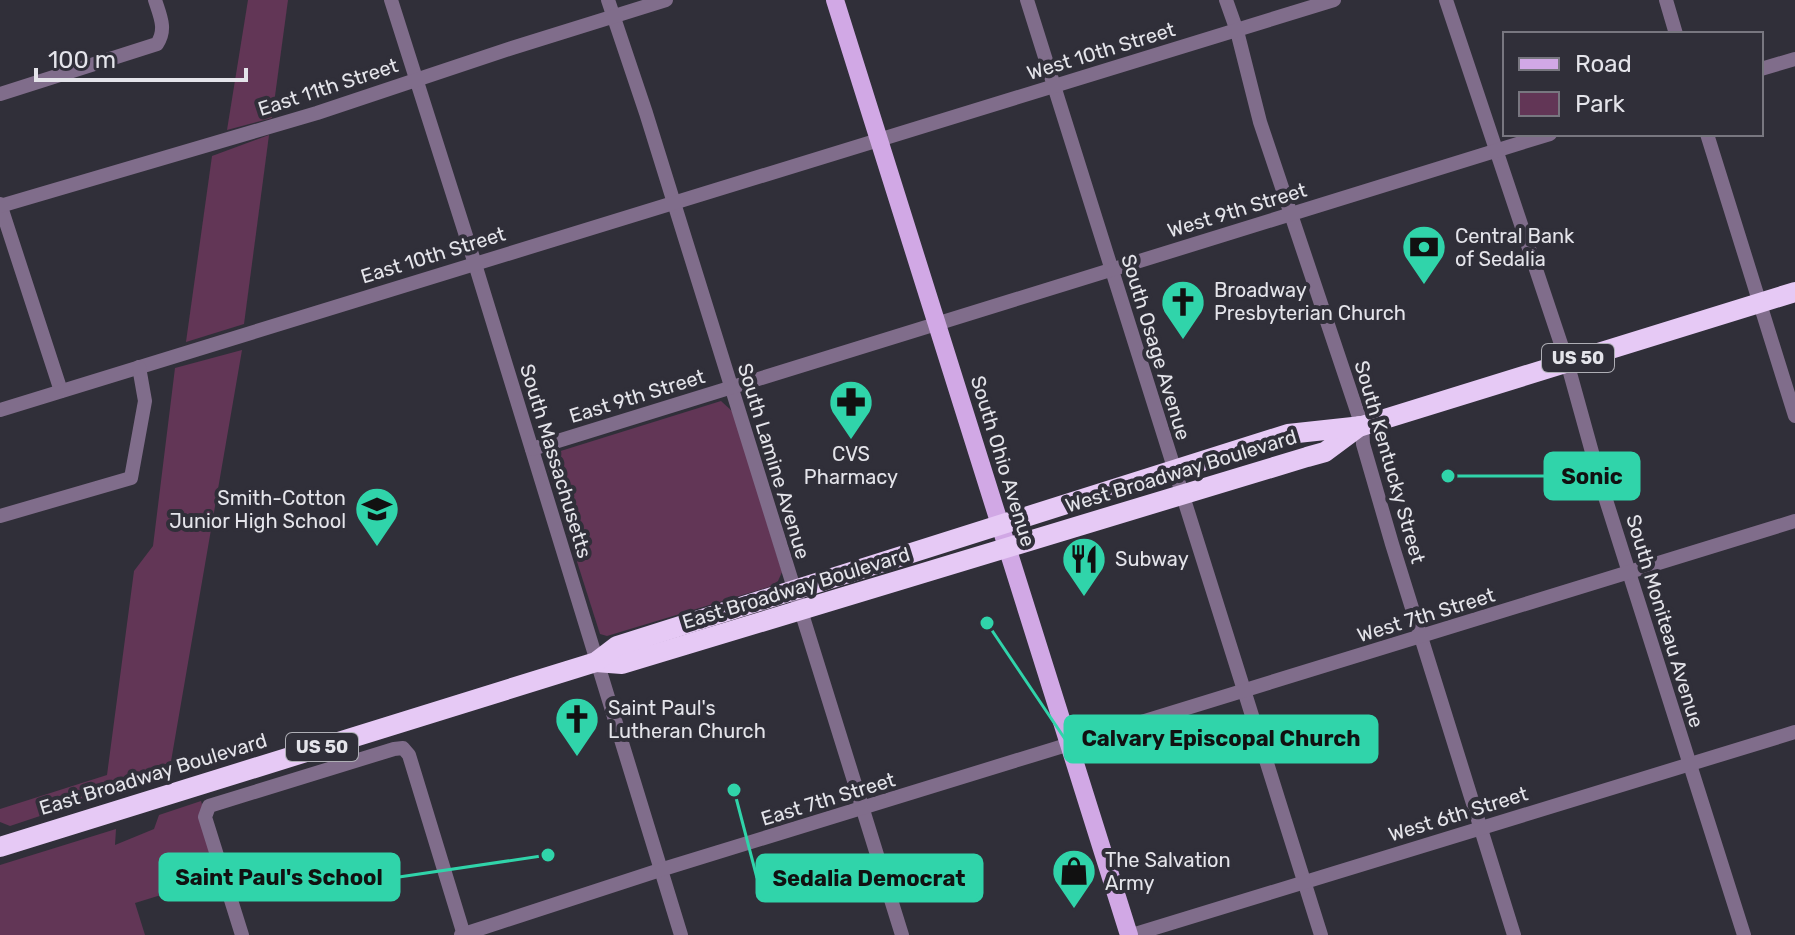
<svg xmlns="http://www.w3.org/2000/svg" width="1795" height="935" font-family="Rubik,sans-serif">
  <style>
    .green { fill: #623656 }
    .lines { fill: none; stroke-linecap: round; stroke-linejoin: round }
    .minor { stroke: #806d8b; stroke-width: 14 }
    .major { stroke: #d1a8e5; stroke-width: 18 }
    .highway { stroke: #e6c9f5; stroke-width: 20 }
    .labels { text-anchor: middle; dominant-baseline: central; stroke-width: 8; stroke-linejoin: round; paint-order: stroke }
    .shield { fill: #302f39; stroke: #aeaeb5; stroke-width: 2 }
    .shield-label { font-size: 18px; font-weight: bold; fill: #e4e4ea }
    .street-label { font-size: 20px; fill: #e4e4ea; stroke: #302f39 }
    .poi-label { font-size: 20px; fill: #e4e4ea; stroke: #302f39; text-anchor: start }
    .leader { fill: none; stroke: #30d4aa; stroke-width: 3 }
    .callout-dot { fill: #30d4aa; stroke: #302f39; stroke-width: 3 }
    .callout { fill: #30d4aa; stroke: #30d4aa; stroke-width: 3 }
    .callout-label { font-size: 22px; text-anchor: middle; font-weight: bold; fill: #111 }
  </style>
  <rect width="100%" height="100%" fill="#302f39"/>
  <g class="green">
    <path d="M248 0H288L272 118 227 130Z"/>
    <path d="M269 135 244 324 186 342 212 156Z"/>
    <path d="M242 350 169 773 10 826 0 822V809L107 775 134 571 153 546 175 368Z"/>
    <path d="M721 401 733 412 782 572 778 581 769 587 607 636 600 634 546 464 547 458 551 454Z"/>
    <path d="M201 801 223 876 135 903 145 935H0V865L116 829 115 845 154 829 159 815Z"/>
  </g>
  <g class="lines">
    <g class="minor">
      <path d="M391 0 475 264 681 935"/>
      <path d="M608 0 646 113 902 935"/>
      <path d="M1027 0 1321 935"/>
      <path d="M1226 0 1237 31 1260 122 1362 426 1363 444 1392 544 1514 935"/>
      <path d="M1446 0 1567 362 1600 481 1744 935"/>
      <path d="M1666 0 1676 34"/>
      <path d="M1761 69 1795 59"/>
      <path d="M0 94 157 44C167 29 160 16 155 0"/>
      <path d="M1707 134 1795 416"/>
      <path d="M0 204 61 391"/>
      <path d="M0 206 317 113 512 48 666 0"/>
      <path d="M0 410 1334 0"/>
      <path d="M532 449 1550 134"/>
      <path d="M0 516 131 478 145 401 139 367"/>
      <path d="M242 935 205 817 209 806 394 749 403 748 409 755 464 935"/>
      <path d="M461 935 660 870 1795 521"/>
      <path d="M1132 935 1795 732"/>
    </g>
    <path class="major" d="M835 0 1129 935"/>
    <g class="highway">
      <path d="M596 662 622 664 1307 457 1325 452 1360 426"/>
      <path d="M0 847 596 662 617 646 1288 434 1362 426 1795 292"/>
    </g>
  </g>
  <defs>
    <g id="bank-pin" transform="scale(2.3)"><path d="M0 17L-7.5 6A9.5 9.5 0 1 1 7.5 6Z" fill="#30d4aa" stroke="#302f39"/><path d="M-6-4H6V4H-6ZM0-2.3a2.3 2.3 0 1 0 0 4.6a2.3 2.3 0 1 0 0-4.6Z" fill="#111"/></g>
    <g id="church-pin" transform="scale(2.3)"><path d="M0 17L-7.5 6A9.5 9.5 0 1 1 7.5 6Z" fill="#30d4aa" stroke="#302f39"/><path d="M-1.2-6h2.4v3.5h3.3v2.4h-3.3V6h-2.4V-.1h-3.3v-2.4h3.3Z" fill="#111"/></g>
    <g id="pharmacy-pin" transform="scale(2.3)"><path d="M0 17L-7.5 6A9.5 9.5 0 1 1 7.5 6Z" fill="#30d4aa" stroke="#302f39"/><path d="M-2-6h4v4h4v4h-4v4h-4v-4h-4v-4h4Z" fill="#111"/></g>
    <g id="school-pin" transform="scale(2.3)"><path d="M0 17L-7.5 6A9.5 9.5 0 1 1 7.5 6Z" fill="#30d4aa" stroke="#302f39"/><path d="M0-5L7-2L0 1L-7-2ZM-4 1L0 2.5L4 1V4Q0 6-4 4Z" fill="#111"/></g>
    <g id="restaurant-pin" transform="scale(2.3)"><path d="M0 17L-7.5 6A9.5 9.5 0 1 1 7.5 6Z" fill="#30d4aa" stroke="#302f39"/><path d="M-5-6h1v4h1v-4h1v4h1v-4h1v5L-1.5 .5V6h-2V.5L-5-1ZM5-6V6H3V1.5H1.5Q1.5-4 5-6Z" fill="#111"/></g>
    <g id="shop-pin" transform="scale(2.3)"><path d="M0 17L-7.5 6A9.5 9.5 0 1 1 7.5 6Z" fill="#30d4aa" stroke="#302f39"/><path d="M-5-2.5h2.3a2.7 3.5 0 0 1 5.4 0H5L5.5 6h-11ZM-1.5-2.5h3a1.5 2.3 0 0 0-3 0Z" fill="#111"/></g>
  </defs>
  <g fill-rule="evenodd">
    <use href="#bank-pin" x="1424" y="247"/>
    <use href="#church-pin" x="1183" y="302"/>
    <use href="#pharmacy-pin" x="851" y="402"/>
    <use href="#school-pin" x="377" y="509"/>
    <use href="#restaurant-pin" x="1084" y="559"/>
    <use href="#church-pin" x="577" y="719"/>
    <use href="#shop-pin" x="1074" y="871"/>
  </g>
  <g class="labels">
    <g class="shield">
      <rect x="1542" y="344" width="72" height="28" rx="6"/>
      <rect x="286" y="733" width="72" height="28" rx="6"/>
    </g>
    <g class="shield-label">
      <text x="1578" y="358">US 50</text>
      <text x="322" y="747">US 50</text>
    </g>
    <g class="street-label">
      <text transform="translate(1101 51) rotate(-17)">West 10th Street</text>
      <text transform="translate(328 87) rotate(-18)">East 11th Street</text>
      <text transform="translate(1237 210) rotate(-17)">West 9th Street</text>
      <text transform="translate(433 255) rotate(-17)">East 10th Street</text>
      <text transform="translate(1156 347) rotate(73)">South Osage Avenue</text>
      <text transform="translate(637 396) rotate(-17)">East 9th Street</text>
      <text transform="translate(556 461) rotate(73)">South Massachusetts</text>
      <text transform="translate(774 461) rotate(73)">South Lamine Avenue</text>
      <text transform="translate(1003 461) rotate(73)">South Ohio Avenue</text>
      <text transform="translate(1390 462) rotate(74)">South Kentucky Street</text>
      <text transform="translate(1181 471) rotate(-17)">West Broadway Boulevard</text>
      <text transform="translate(796 588) rotate(-17)">East Broadway Boulevard</text>
      <text transform="translate(1426 615) rotate(-17)">West 7th Street</text>
      <text transform="translate(1665 621) rotate(73)">South Moniteau Avenue</text>
      <text transform="translate(153 774) rotate(-17)">East Broadway Boulevard</text>
      <text transform="translate(828 799) rotate(-17)">East 7th Street</text>
      <text transform="translate(1458 814) rotate(-17)">West 6th Street</text>
    </g>
    <g class="poi-label">
      <text x="1455" y="236">Central Bank<tspan x="1455" dy="23">of Sedalia</tspan></text>
      <text x="1214" y="290">Broadway<tspan x="1214" dy="23">Presbyterian Church</tspan></text>
      <text x="851" y="454" text-anchor="middle">CVS<tspan x="851" dy="23">Pharmacy</tspan></text>
      <text x="346" y="498" text-anchor="end">Smith-Cotton<tspan x="346" dy="23">Junior High School</tspan></text>
      <text x="1115" y="559">Subway</text>
      <text x="608" y="708">Saint Paul's<tspan x="608" dy="23">Lutheran Church</tspan></text>
      <text x="1105" y="860">The Salvation<tspan x="1105" dy="23">Army</tspan></text>
    </g>
  </g>
  <path class="leader" d="M1448 476L1545 476M987 623L1065 739M548 855L399 877M734 790L757 878"/>
  <g class="callout-dot">
    <circle cx="1448" cy="476" r="8"/>
    <circle cx="987" cy="623" r="8"/>
    <circle cx="548" cy="855" r="8"/>
    <circle cx="734" cy="790" r="8"/>
  </g>
  <g class="callout">
    <rect x="1545" y="453" width="94" height="46" rx="8"/>
    <rect x="1065" y="716" width="312" height="46" rx="8"/>
    <rect x="160" y="854" width="239" height="46" rx="8"/>
    <rect x="757" y="855" width="225" height="46" rx="8"/>
  </g>
  <g class="callout-label">
    <text x="1592" y="484">Sonic</text>
    <text x="1221" y="746">Calvary Episcopal Church</text>
    <text x="279" y="885">Saint Paul's School</text>
    <text x="869" y="886">Sedalia Democrat</text>
  </g>
  <rect x="1503" y="32" width="260" height="104" fill="#302f39" stroke="#787780" stroke-width="2"/>
  <rect x="1519" y="58" width="40" height="12" fill="#d1a8e5" stroke="#787780" stroke-width="2"/>
  <text x="1575" y="72" font-size="24" fill="#e4e4ea">Road</text>
  <rect x="1519" y="92" width="40" height="24" fill="#623656" stroke="#787780" stroke-width="2"/>
  <text x="1575" y="112" font-size="24" fill="#e4e4ea">Park</text>
  <path d="M36 68v12h210v-12" fill="none" stroke="#e4e4ea" stroke-width="4"/>
  <text x="48" y="68" font-size="24" fill="#e4e4ea" stroke="#302f39" stroke-width="6" paint-order="stroke">100 m</text>
</svg>
